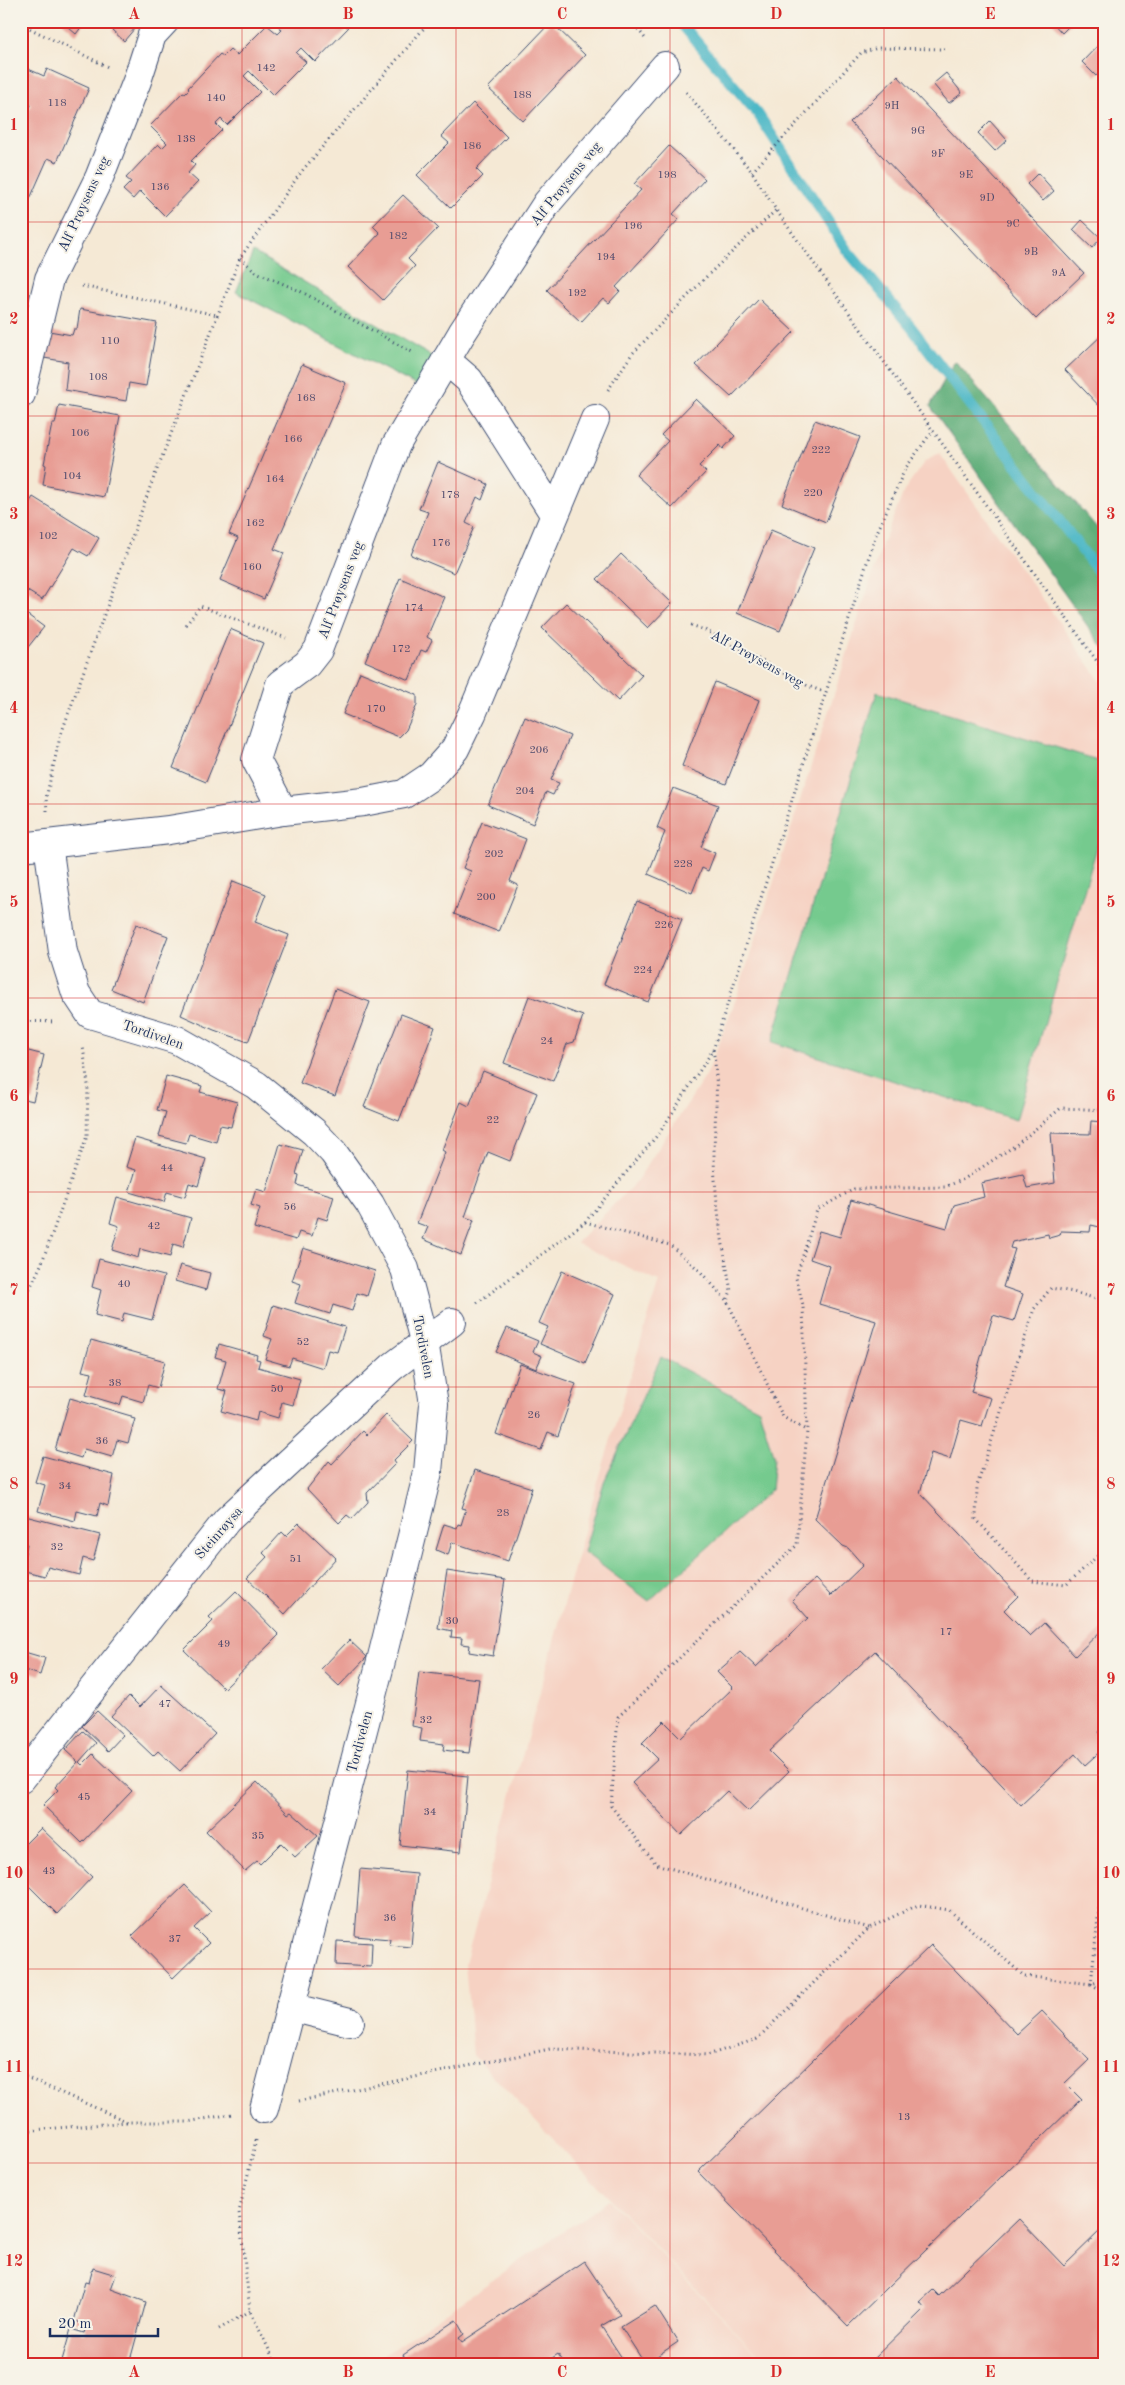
<svg xmlns="http://www.w3.org/2000/svg" width="1125" height="2385" font-family="'Old Standard TT',serif">
  <style>
    .built { fill: #f6d2c3 }
    .green { fill: #74ca8e; stroke: #487c76 }
    .forest { fill: #5fae79; stroke: #3d6e6c }
    .lines { fill: none; stroke-linecap: round; stroke-linejoin: round }
    .stream { stroke: #4bb7c6; stroke-width: 11 }
    .building { fill: #e89d94 }
    .minor-casing { stroke: #3c4b70; stroke-width: 30 }
    .path { stroke: #3c4b70; stroke-width: 3; stroke-dasharray: 1 4; stroke-linecap: butt }
    .minor { stroke: #fff; stroke-width: 28 }
    .grid { fill: none; stroke: #d62828; stroke-width: 1; stroke-opacity: 0.55 }
    .labels { text-anchor: middle; dominant-baseline: central; stroke-width: 4; stroke-linejoin: round; paint-order: stroke }
    .number-label { font-size: 11px; fill: #4e4a6c }
    .street-label { font-size: 14px; fill: #1b2f5e; stroke: #f7f3e8 }
    .neatline { fill: none; stroke: #d62828; stroke-width: 2 }
    .grid-label { font-size: 16px; text-anchor: middle; font-weight: bold; fill: #d62828 }
  </style>
  <rect width="100%" height="100%" fill="#f7f3e8"/>
  <filter id="ink" filterUnits="userSpaceOnUse"><feTurbulence type="fractalNoise" baseFrequency=".02" numOctaves="2"/><feDisplacementMap in="SourceGraphic" scale="10" xChannelSelector="R" yChannelSelector="G"/><feConvolveMatrix kernelMatrix="1 2 1 2 8 2 1 2 1" color-interpolation-filters="sRGB"/></filter>
  <filter id="wash" filterUnits="userSpaceOnUse"><feTurbulence type="fractalNoise" baseFrequency=".0096" numOctaves="4" result="noise"/><feDisplacementMap in="SourceGraphic" scale="20" xChannelSelector="R" yChannelSelector="G"/><feGaussianBlur stdDeviation="1.12" result="paint"/><feColorMatrix in="noise" values="0 0 0 0 0 0 0 0 0 0 0 0 0 0 0 0 0 1.4 0 .05"/><feComposite in="paint" operator="in"/></filter>
  <g filter="url(#wash)">
    <rect width="100%" height="100%" fill="#f5e9d5"/>
    <g class="built">
      <path d="M940 454 1104 686V2364H767L473 2055 465 1964 597 1485 659 1282 576 1243 636 1182 707 1074 737 996 883 542 905 489 925 461Z"/>
      <path d="M609 2200 766 2364H371Z"/>
    </g>
    <g class="green">
      <path d="M253 252 443 363 427 391 236 292Z"/>
      <path d="M877 692 1104 762V824L1016 1120 772 1042Z"/>
      <path d="M661 1357 759 1409 774 1458 771 1490 649 1601 584 1552 604 1482Z"/>
    </g>
    <path class="forest" d="M955 361 1104 536V649L930 406Z"/>
    <g class="lines">
      <path class="stream" d="M679 21 758 114 846 249 911 327 1104 579"/>
    </g>
    <g id="blocks">
      <g class="building">
        <path d="M61 21H86L76 34Z"/>
        <path d="M120 21H141L124 41 112 30Z"/>
        <path d="M280 21H341L348 28 315 62 301 48 296 53 306 62 273 95 249 71 244 76 260 92 227 125 221 119 216 124 222 130 191 161 195 165 188 173 198 182 165 216 140 191 133 199 123 190 131 182 126 178 158 144 162 148 167 143 150 126 183 92 185 93 189 89 188 88 220 54 223 56 230 49 237 55 267 25 278 34 282 30 277 24Z"/>
        <path d="M1051 21H1074L1062 33Z"/>
        <path d="M551 22 585 55 523 121 488 88Z"/>
        <path d="M1104 39V68L1096 76 1082 62Z"/>
        <path d="M26 68 44 76 47 69 89 88 57 162 48 158 21 219V127L31 105 21 101V79Z"/>
        <path d="M946 73 962 93 949 103 933 84Z"/>
        <path d="M898 76 1084 273 1036 319 850 122Z"/>
        <path d="M473 103 507 137 476 169 483 176 451 208 417 175 449 143 441 136Z"/>
        <path d="M990 121 1007 140 995 151 978 133Z"/>
        <path d="M669 146 705 179 673 214 679 219 616 287 620 291 609 303 603 298 581 322 547 290 641 190 634 184Z"/>
        <path d="M1038 173 1054 191 1043 201 1027 184Z"/>
        <path d="M403 195 438 228 408 259 415 266 383 300 348 267 380 233 373 226Z"/>
        <path d="M1082 220 1101 238 1092 248 1073 230Z"/>
        <path d="M759 299 794 332 731 397 696 365Z"/>
        <path d="M80 309 157 323 146 386 129 383 126 401 65 390 68 362 44 358 49 331 72 335 74 329H77Z"/>
        <path d="M1104 333V411L1065 370Z"/>
        <path d="M302 364 346 383 274 549 284 553 264 599 220 580 238 538 229 534Z"/>
        <path d="M696 399 735 436 723 449 720 445 699 466 706 472 672 508 636 475 668 441 661 435Z"/>
        <path d="M59 405 120 416 104 497 43 485 46 465 44 464 52 424H55Z"/>
        <path d="M815 420 860 437 826 522 782 504Z"/>
        <path d="M438 462 488 484 482 500 477 497 466 523 474 527 454 573 411 555 428 512 419 509Z"/>
        <path d="M33 497 99 538 88 556 74 548 42 600 21 587V515Z"/>
        <path d="M771 530 814 548 780 631 737 613Z"/>
        <path d="M621 554 672 603 648 628 597 579Z"/>
        <path d="M400 578 444 597 427 637 432 640 426 652 421 650 409 680 365 661Z"/>
        <path d="M566 603 642 675 618 701 542 628Z"/>
        <path d="M21 610 44 627 21 656Z"/>
        <path d="M230 629 263 643 206 782 173 768Z"/>
        <path d="M360 672 417 695V705L406 730 399 737 343 714Z"/>
        <path d="M715 682 759 700 726 784 682 766Z"/>
        <path d="M525 717 570 736 551 780 559 783 553 795 546 792 533 824 488 805Z"/>
        <path d="M673 788 718 805 701 847 715 853 708 871 702 868 692 893 648 874 665 832 657 828Z"/>
        <path d="M482 822 526 839 510 881 518 885 499 932 454 914 471 871 463 868Z"/>
        <path d="M233 881 266 894 255 922 289 935 248 1042 214 1030 181 1015Z"/>
        <path d="M637 901 682 919 648 1002 604 984Z"/>
        <path d="M136 924 168 936 143 1002 111 989Z"/>
        <path d="M335 989 370 1002 335 1096 300 1083Z"/>
        <path d="M529 996 583 1016 574 1042 567 1044 553 1081 504 1063Z"/>
        <path d="M401 1014 435 1027 399 1121 364 1107Z"/>
        <path d="M21 1049 44 1055 33 1101 21 1098Z"/>
        <path d="M483 1071 537 1093 510 1161 488 1152 465 1217 474 1220 461 1255 423 1239 428 1227 417 1223 445 1152 442 1150 461 1102 469 1106Z"/>
        <path d="M166 1076 202 1086 200 1092 237 1102 231 1127 220 1125 216 1142 189 1134 186 1143 159 1136 166 1112 157 1110Z"/>
        <path d="M1091 1121 1104 1122V1228L1091 1225 1090 1232 1061 1231 1060 1235 1049 1238 1048 1234 1012 1242 1010 1248 1015 1249 1003 1287 1023 1294 1014 1321 993 1315 971 1392 991 1398 982 1426 961 1420 950 1459 931 1453 920 1493 1018 1596 1004 1610 1030 1636 1044 1623 1075 1656 1104 1628V1727L1099 1732 1104 1738V1748L1085 1765 1075 1754 1021 1805 875 1651 769 1751 789 1771 748 1811 727 1791 681 1835 632 1783 658 1759 642 1743 664 1721 681 1738 733 1688 717 1672 740 1652 756 1667 808 1618 792 1600 815 1579 831 1596 863 1565 848 1548 843 1546 815 1519 876 1321 819 1304 830 1266 810 1259 819 1231 840 1237 851 1200 947 1228 954 1205 984 1197 981 1183 1023 1174 1027 1188 1055 1183 1051 1133 1090 1134Z"/>
        <path d="M135 1138 206 1159 198 1186 189 1183 185 1197 167 1192 164 1202 129 1192 136 1170 126 1167Z"/>
        <path d="M280 1144 303 1150 296 1174 299 1175 297 1185 334 1196 327 1220 318 1217 312 1236 299 1232 296 1240 254 1228 260 1208 251 1205 256 1189 266 1192Z"/>
        <path d="M117 1197 191 1218 183 1247 173 1244 170 1257 140 1249 138 1258 112 1250 119 1226 110 1223Z"/>
        <path d="M303 1248 375 1271 367 1296 357 1293 352 1311 333 1305 330 1314 295 1303 301 1284 292 1281Z"/>
        <path d="M99 1259 164 1276 152 1320 124 1313 122 1322 95 1315 101 1290 92 1287Z"/>
        <path d="M180 1265 210 1273 206 1290 175 1281Z"/>
        <path d="M562 1271 615 1294 585 1363 540 1344 548 1327 539 1323Z"/>
        <path d="M273 1305 345 1327 337 1352 328 1350 323 1368 292 1358 289 1366 265 1359 272 1339 264 1336Z"/>
        <path d="M507 1328 538 1341 533 1352 542 1356 536 1369 496 1352Z"/>
        <path d="M91 1340 165 1361 158 1388 148 1385 143 1402 123 1396 120 1405 86 1395 92 1373 82 1371Z"/>
        <path d="M219 1344 257 1355 256 1359 260 1360 258 1367 300 1379 293 1405 282 1402 278 1418 258 1412 256 1421 221 1411 227 1391 218 1389 226 1360 215 1357Z"/>
        <path d="M520 1364 576 1384 558 1436 548 1432 541 1450 496 1434Z"/>
        <path d="M70 1398 131 1416V1418L135 1419 128 1443 117 1440 112 1457 84 1449 81 1458 55 1450Z"/>
        <path d="M386 1415 413 1441 394 1460 396 1463 367 1493 368 1502 352 1519 347 1515 339 1523 307 1489 329 1461 332 1464 363 1431 367 1435Z"/>
        <path d="M43 1456 114 1475 108 1506 100 1503 97 1516 77 1511 75 1521 38 1511 45 1485 35 1482Z"/>
        <path d="M475 1470 532 1488 508 1561 452 1542 448 1555 436 1550 444 1524 457 1528 458 1524 461 1525 466 1509 462 1508Z"/>
        <path d="M25 1516 100 1535 93 1561 83 1558 79 1575 48 1567 45 1576 21 1570 27 1544 21 1542Z"/>
        <path d="M299 1523 336 1558 285 1614 247 1578 267 1557 263 1553 282 1532 286 1536Z"/>
        <path d="M447 1571 505 1580 493 1656 469 1652 470 1645 461 1644 462 1638 451 1637 452 1631 438 1628Z"/>
        <path d="M236 1591 279 1635 224 1689 184 1650 213 1621 209 1617Z"/>
        <path d="M21 1600 26 1602 22 1616H21Z"/>
        <path d="M349 1640 367 1657 339 1686 321 1669Z"/>
        <path d="M21 1651 45 1658 40 1675 21 1669Z"/>
        <path d="M419 1672 479 1679 469 1753 443 1750 444 1744 420 1741 422 1728 412 1726Z"/>
        <path d="M161 1685 215 1734 180 1771 158 1751 153 1756 111 1716 129 1696 140 1707Z"/>
        <path d="M97 1711 123 1735 108 1751 82 1726Z"/>
        <path d="M21 1714 28 1716 22 1735 21 1734Z"/>
        <path d="M83 1731 96 1743 79 1762 82 1765 93 1754 132 1791 82 1843 43 1805 58 1790 55 1787 78 1762 65 1750Z"/>
        <path d="M408 1770 468 1776 461 1852 400 1845Z"/>
        <path d="M257 1782 288 1814 291 1812 318 1836 295 1857 281 1843 260 1864 257 1861 245 1871 206 1831Z"/>
        <path d="M41 1828 92 1877 57 1914 21 1878V1870L28 1864 21 1857V1848Z"/>
        <path d="M360 1869 417 1874 411 1947 389 1945 390 1939 355 1936Z"/>
        <path d="M185 1885 211 1912 194 1928 209 1943 173 1978 132 1936Z"/>
        <path d="M337 1941 372 1943 371 1967 336 1965Z"/>
        <path d="M931 1945 1017 2034 1042 2011 1089 2060 1065 2083 1081 2099 848 2326 698 2172Z"/>
        <path d="M1019 2219 1064 2266 1104 2227V2364H868L925 2308 920 2302 933 2290 939 2296Z"/>
        <path d="M584 2261 620 2315 601 2326 626 2364H565L558 2354 543 2364H408L403 2355 456 2320 464 2334 459 2338 462 2342Z"/>
        <path d="M93 2268 116 2275 111 2289 146 2302 129 2364H61L71 2329 84 2333 87 2324 74 2321 85 2282 89 2283Z"/>
        <path d="M655 2306 678 2342 645 2364 621 2327Z"/>
      </g>
    </g>
  </g>
  <g filter="url(#ink)">
    <use href="#blocks" fill-opacity="0" stroke="#3c4b70" stroke-width="1"/>
    <g class="lines">
      <g class="minor-casing">
        <g id="minor">
          <path d="M446 360 469 380 554 514"/>
          <path d="M21 394 49 279 99 178 137 81 152 35 165 21"/>
          <path d="M283 811 256 760 280 684 307 664 318 650 396 445 462 333 547 203 665 66"/>
          <path d="M48 844 63 952 76 993 90 1014 177 1040 256 1085 314 1132 333 1152 370 1204 405 1269 424 1341 434 1404 428 1472 381 1661 264 2109"/>
          <path d="M21 847 169 830 283 811 363 802 404 794 431 776 455 749 472 714 595 419"/>
          <path d="M21 1779 227 1520 392 1367 452 1322"/>
          <path d="M290 2007 350 2022"/>
        </g>
      </g>
      <g class="path">
        <path d="M632 21 647 41"/>
        <path d="M21 24 108 67"/>
        <path d="M686 92 752 172 776 210 1104 671"/>
        <path d="M752 172 861 53 878 48 945 49"/>
        <path d="M240 258 256 272 300 291 412 352"/>
        <path d="M82 286 217 315"/>
        <path d="M608 390 632 354 709 274 776 210"/>
        <path d="M186 625 200 606 286 638"/>
        <path d="M691 625 705 630 808 686 824 692"/>
        <path d="M47 811 46 798 60 737 149 490 240 258 302 171 430 21"/>
        <path d="M21 1021 56 1022"/>
        <path d="M713 1050C720 1086 714 1121 714 1157 715 1203 723 1247 731 1291L727 1301"/>
        <path d="M585 1222 670 1245 699 1270 727 1301 783 1417 806 1430"/>
        <path d="M1104 1301 1073 1292 1051 1288 1034 1309 977 1486 976 1519 1032 1581 1066 1585 1104 1550"/>
        <path d="M477 1303 585 1222 660 1132 713 1050 875 537 905 469 933 430"/>
        <path d="M21 1307 41 1265 87 1136 88 1085 83 1046"/>
        <path d="M869 1928 656 1864 611 1806 618 1717 797 1545 807 1431 803 1305 796 1278 817 1210 854 1189 945 1187 964 1179 1016 1145 1061 1108 1104 1110"/>
        <path d="M1091 1984 1102 1880 1101 1785 1104 1783"/>
        <path d="M1091 1984 1104 1992"/>
        <path d="M21 2075 128 2122"/>
        <path d="M299 2101 550 2049 708 2055 757 2039 869 1928 918 1905 949 1910 1024 1976 1091 1984 1104 1980"/>
        <path d="M21 2131 128 2122H187L232 2114"/>
        <path d="M256 2140 239 2212 250 2311 276 2364"/>
        <path d="M219 2329 250 2311"/>
      </g>
      <use href="#minor" class="minor"/>
    </g>
  </g>
  <path class="grid" d="M242 21V2364M456 21V2364M670 21V2364M884 21V2364M21 222H1104M21 416H1104M21 610H1104M21 804H1104M21 998H1104M21 1192H1104M21 1387H1104M21 1581H1104M21 1775H1104M21 1969H1104M21 2163H1104"/>
  <g class="labels">
    <g class="number-label">
      <text x="266" y="68">142</text>
      <text x="522" y="95">188</text>
      <text x="216" y="98">140</text>
      <text x="57" y="103">118</text>
      <text x="892" y="106">9H</text>
      <text x="918" y="131">9G</text>
      <text x="186" y="139">138</text>
      <text x="472" y="146">186</text>
      <text x="938" y="154">9F</text>
      <text x="667" y="175">198</text>
      <text x="966" y="175">9E</text>
      <text x="160" y="187">136</text>
      <text x="987" y="198">9D</text>
      <text x="1013" y="224">9C</text>
      <text x="633" y="226">196</text>
      <text x="398" y="236">182</text>
      <text x="1031" y="252">9B</text>
      <text x="606" y="257">194</text>
      <text x="1059" y="273">9A</text>
      <text x="577" y="293">192</text>
      <text x="110" y="341">110</text>
      <text x="98" y="377">108</text>
      <text x="306" y="398">168</text>
      <text x="80" y="433">106</text>
      <text x="293" y="439">166</text>
      <text x="821" y="450">222</text>
      <text x="72" y="476">104</text>
      <text x="275" y="479">164</text>
      <text x="813" y="493">220</text>
      <text x="450" y="495">178</text>
      <text x="255" y="523">162</text>
      <text x="48" y="536">102</text>
      <text x="441" y="543">176</text>
      <text x="252" y="567">160</text>
      <text x="414" y="608">174</text>
      <text x="401" y="649">172</text>
      <text x="376" y="709">170</text>
      <text x="539" y="750">206</text>
      <text x="525" y="791">204</text>
      <text x="494" y="854">202</text>
      <text x="683" y="864">228</text>
      <text x="486" y="897">200</text>
      <text x="664" y="925">226</text>
      <text x="643" y="970">224</text>
      <text x="547" y="1041">24</text>
      <text x="493" y="1120">22</text>
      <text x="167" y="1168">44</text>
      <text x="290" y="1207">56</text>
      <text x="154" y="1226">42</text>
      <text x="124" y="1284">40</text>
      <text x="303" y="1342">52</text>
      <text x="115" y="1383">38</text>
      <text x="277" y="1389">50</text>
      <text x="534" y="1415">26</text>
      <text x="102" y="1441">36</text>
      <text x="65" y="1486">34</text>
      <text x="503" y="1513">28</text>
      <text x="57" y="1547">32</text>
      <text x="296" y="1559">51</text>
      <text x="452" y="1621">30</text>
      <text x="946" y="1632">17</text>
      <text x="224" y="1644">49</text>
      <text x="165" y="1704">47</text>
      <text x="426" y="1720">32</text>
      <text x="84" y="1797">45</text>
      <text x="430" y="1812">34</text>
      <text x="258" y="1836">35</text>
      <text x="49" y="1871">43</text>
      <text x="390" y="1918">36</text>
      <text x="175" y="1939">37</text>
      <text x="904" y="2117">13</text>
    </g>
    <g class="street-label">
      <text transform="translate(566 184) rotate(-51)">Alf Prøysens veg</text>
      <text transform="translate(84 204) rotate(-65)">Alf Prøysens veg</text>
      <text transform="translate(341 590) rotate(-69)">Alf Prøysens veg</text>
      <text transform="translate(757 659) rotate(29)">Alf Prøysens veg</text>
      <text transform="translate(153 1035) rotate(19)">Tordivelen</text>
      <text transform="translate(423 1347) rotate(79)">Tordivelen</text>
      <text transform="translate(219 1533) rotate(-49)">Steinrøysa</text>
      <text transform="translate(360 1742) rotate(-75)">Tordivelen</text>
    </g>
  </g>
  <rect width="1125" height="2385" fill="none" stroke="#f7f3e8" stroke-width="55"/>
  <path d="M50 2328v8h108v-8" fill="none" stroke="#1b2f5e" stroke-width="2.5"/>
  <text x="58" y="2328" font-size="15" fill="#1b2f5e" stroke="#f7f3e8" stroke-width="4" paint-order="stroke">20 m</text>
  <rect x="28" y="28" width="1070" height="2330" class="neatline"/>
  <g class="grid-label">
    <text x="134" y="19">A</text>
    <text x="348" y="19">B</text>
    <text x="562" y="19">C</text>
    <text x="776" y="19">D</text>
    <text x="990" y="19">E</text>
    <text x="14" y="130">1</text>
    <text x="1111" y="130">1</text>
    <text x="14" y="324">2</text>
    <text x="1111" y="324">2</text>
    <text x="14" y="519">3</text>
    <text x="1111" y="519">3</text>
    <text x="14" y="713">4</text>
    <text x="1111" y="713">4</text>
    <text x="14" y="907">5</text>
    <text x="1111" y="907">5</text>
    <text x="14" y="1101">6</text>
    <text x="1111" y="1101">6</text>
    <text x="14" y="1295">7</text>
    <text x="1111" y="1295">7</text>
    <text x="14" y="1489">8</text>
    <text x="1111" y="1489">8</text>
    <text x="14" y="1684">9</text>
    <text x="1111" y="1684">9</text>
    <text x="14" y="1878">10</text>
    <text x="1111" y="1878">10</text>
    <text x="14" y="2072">11</text>
    <text x="1111" y="2072">11</text>
    <text x="14" y="2266">12</text>
    <text x="1111" y="2266">12</text>
    <text x="134" y="2377">A</text>
    <text x="348" y="2377">B</text>
    <text x="562" y="2377">C</text>
    <text x="776" y="2377">D</text>
    <text x="990" y="2377">E</text>
  </g>
</svg>
